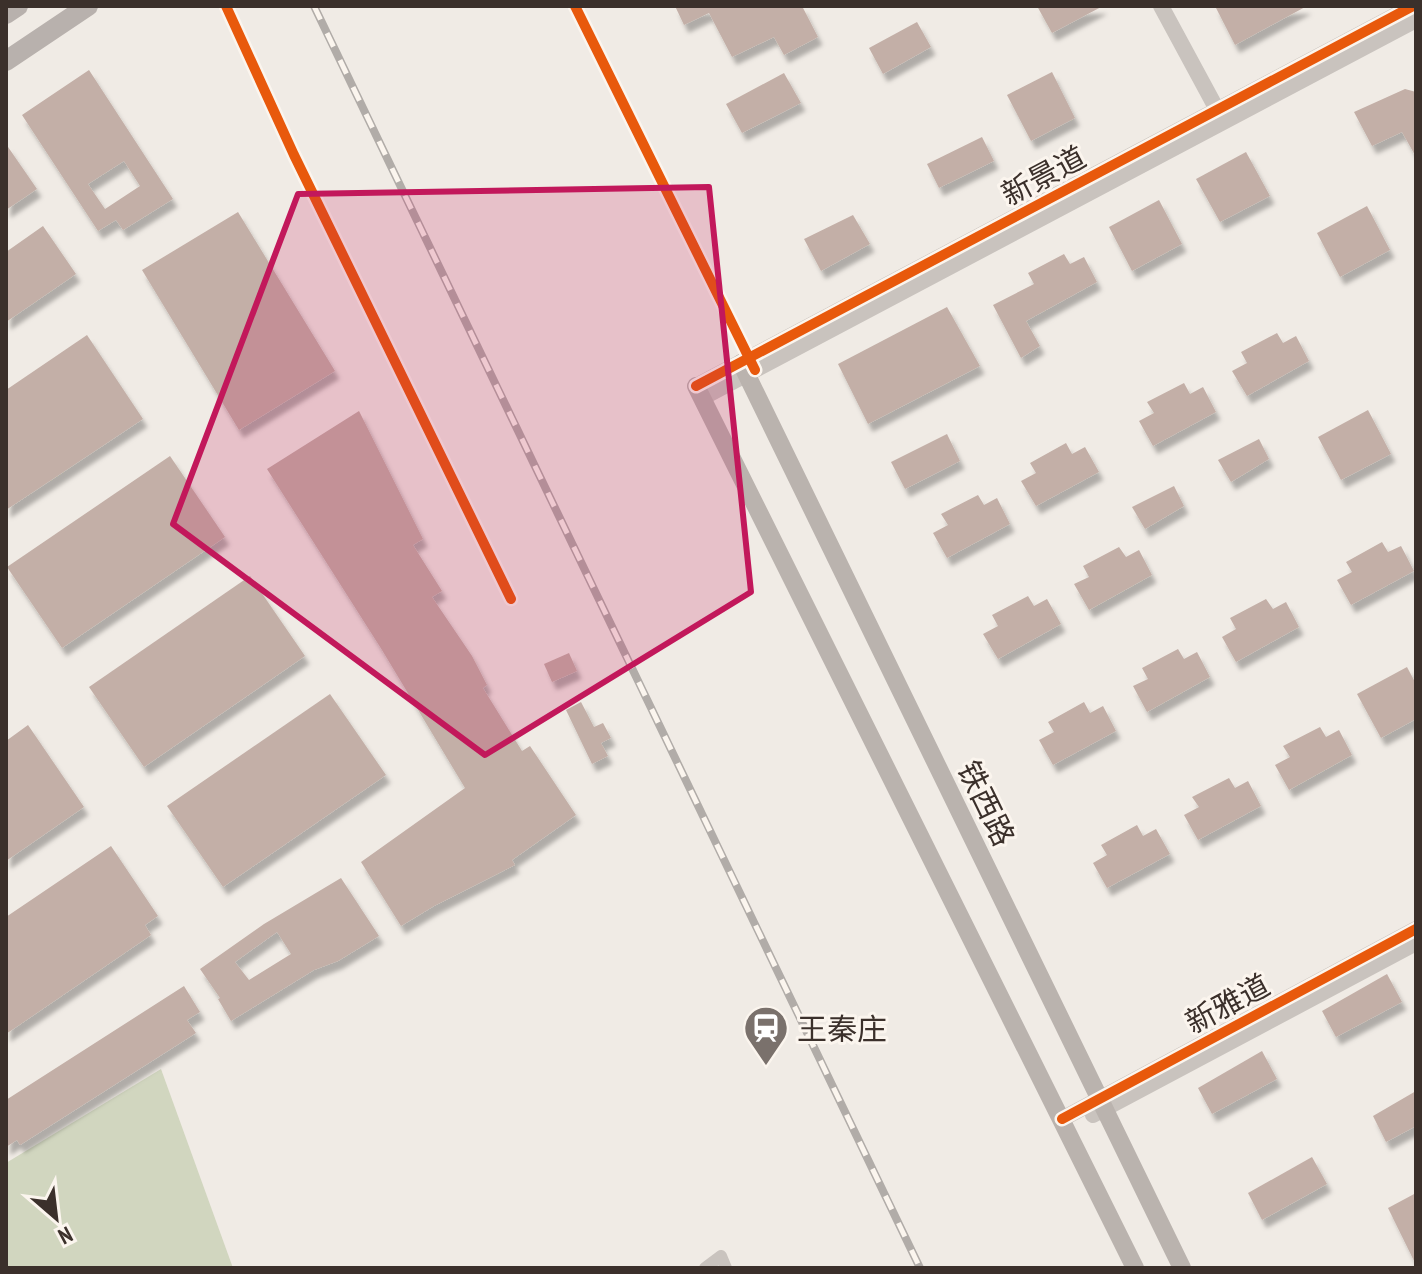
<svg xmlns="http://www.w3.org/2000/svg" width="1422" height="1274" font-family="'PT Sans Narrow','Noto Sans SC',sans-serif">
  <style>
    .green { fill: #d1d6bf }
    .building { fill: #c3afa7; fill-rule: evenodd; filter: url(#shadow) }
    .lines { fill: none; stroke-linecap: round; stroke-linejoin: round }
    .minor { stroke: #c9c3be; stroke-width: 12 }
    .tertiary { stroke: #c9c3be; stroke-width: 16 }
    .secondary { stroke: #bab3ae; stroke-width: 18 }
    .primary { stroke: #b8b1ad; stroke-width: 20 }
    .rail-casing { stroke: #b1aca8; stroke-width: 8 }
    .rail { stroke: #fbf5ee; stroke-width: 5; stroke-dasharray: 15; stroke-linecap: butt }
    .cycleway-casing { stroke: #fbf5ee; stroke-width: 15 }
    .cycleway { stroke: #e8590c; stroke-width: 10 }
    .marked { fill: #c2185b; fill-opacity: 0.2; stroke: #c2185b; stroke-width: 6; stroke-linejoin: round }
    .labels { text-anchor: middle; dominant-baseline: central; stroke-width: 6; stroke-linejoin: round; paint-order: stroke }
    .street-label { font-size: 30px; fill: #3b302b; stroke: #fbf5ee }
    .poi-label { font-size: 30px; fill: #3b302b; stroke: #fbf5ee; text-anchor: start }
  </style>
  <defs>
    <filter id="shadow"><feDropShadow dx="4.5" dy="8" stdDeviation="2" flood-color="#0004"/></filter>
  </defs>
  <rect width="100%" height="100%" fill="#f0ebe5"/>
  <path class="green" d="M161 1069 233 1268H6V1163Z"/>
  <g class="building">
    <path d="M675 6H802L818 37 784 55 774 37 732 57 709 13 684 25Z"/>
    <path d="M1037 6H1103L1052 33Z"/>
    <path d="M1215 6H1307L1235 45Z"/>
    <path d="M917 22 931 47 883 74 869 48Z"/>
    <path d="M89 70 173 199 123 230 116 220 98 231 22 115ZM124 161 140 186 105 209 88 184Z"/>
    <path d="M1052 72 1075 118 1031 141 1007 95Z"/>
    <path d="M784 73 801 103 742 133 726 104Z"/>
    <path d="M1405 89 1416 92V157L1402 132 1372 146 1354 112Z"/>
    <path d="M982 137 994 161 939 188 927 164Z"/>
    <path d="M6 144 37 189 6 210Z"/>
    <path d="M1246 152 1270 196 1220 222 1196 179Z"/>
    <path d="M1159 200 1182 244 1132 271 1109 227Z"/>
    <path d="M1367 206 1390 250 1340 277 1317 233Z"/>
    <path d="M238 212 335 371 239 430 142 270Z"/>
    <path d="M853 215 870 244 821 271 804 239Z"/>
    <path d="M43 226 76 274 6 322V252Z"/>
    <path d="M1064 254 1070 264 1084 257 1097 282 1026 321 1040 346 1021 358 993 305 1034 284 1028 273Z"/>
    <path d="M947 307 980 366 868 424 838 364Z"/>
    <path d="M1277 333 1283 343 1296 336 1309 361 1247 396 1232 371 1247 363 1241 352Z"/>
    <path d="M87 335 143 419 6 510V390Z"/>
    <path d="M1184 383 1190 394 1203 387 1216 412 1153 446 1139 421 1154 413 1147 402Z"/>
    <path d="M1368 410 1391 454 1341 480 1318 437Z"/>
    <path d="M359 411 423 539 413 545 442 591 432 597 472 656 487 685 483 688 522 751 530 746 576 815 512 860 515 865 434 906 401 926 361 862 465 788 382 650 267 469Z"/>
    <path d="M947 434 960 461 905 489 891 462Z"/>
    <path d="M1259 439 1269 459 1231 482 1218 460Z"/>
    <path d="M1066 443 1072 454 1085 447 1099 472 1036 506 1021 481 1036 473 1030 463Z"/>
    <path d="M170 456 225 537 62 648 7 567Z"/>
    <path d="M1174 486 1184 506 1145 529 1132 507Z"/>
    <path d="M978 495 984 505 997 498 1010 524 947 558 933 533 948 525 941 514Z"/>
    <path d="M1382 542 1388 552 1401 546 1414 571 1351 605 1337 580 1352 572 1346 562Z"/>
    <path d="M1119 547 1126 557 1139 550 1152 575 1089 610 1074 584 1089 577 1083 566Z"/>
    <path d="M250 576 305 656 144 767 89 687Z"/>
    <path d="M1028 596 1034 606 1047 599 1061 624 998 659 983 634 998 626 992 615Z"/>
    <path d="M1266 599 1273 609 1286 602 1299 627 1236 662 1222 637 1236 629 1230 618Z"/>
    <path d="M1178 649 1184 659 1197 652 1210 677 1147 712 1133 686 1148 679 1142 668Z"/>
    <path d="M569 653 577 671 552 682 544 664Z"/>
    <path d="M1407 667 1416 684V719L1381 738 1357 694Z"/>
    <path d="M330 694 386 775 223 887 167 806Z"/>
    <path d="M581 702 594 727 603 723 611 738 601 743 608 756 592 764 566 710Z"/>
    <path d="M1084 702 1090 713 1103 706 1116 731 1053 765 1039 740 1054 732 1048 722Z"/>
    <path d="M28 725 84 807 6 861V741Z"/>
    <path d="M1320 727 1326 737 1339 730 1352 755 1289 790 1275 765 1290 757 1283 746Z"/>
    <path d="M1229 778 1235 788 1248 781 1261 806 1198 840 1184 815 1199 807 1192 797Z"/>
    <path d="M1137 825 1143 836 1156 829 1170 854 1107 888 1093 863 1107 855 1101 845Z"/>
    <path d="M111 846 158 916 145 925 151 935 6 1034V917Z"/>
    <path d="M341 878 379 936 338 961 314 970 231 1021 218 999 220 998 200 969 264 924ZM277 932 291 954 249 980 235 962Z"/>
    <path d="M1387 974 1402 1002 1336 1037 1322 1011Z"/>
    <path d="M184 986 200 1012 187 1020 196 1033 20 1145 17 1140 6 1147V1100Z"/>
    <path d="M1262 1051 1277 1079 1212 1114 1198 1088Z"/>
    <path d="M1416 1091V1126L1386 1142 1373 1116Z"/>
    <path d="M1312 1157 1327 1184 1262 1220 1248 1193Z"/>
    <path d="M1416 1193V1265L1388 1208Z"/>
  </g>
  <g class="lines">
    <g class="minor">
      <path d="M226 6 294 155 511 599"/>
      <path d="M575 6 752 363"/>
      <path d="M705 1268 721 1256 726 1268"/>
    </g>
    <g class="tertiary">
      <path d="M1161 6 1221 117"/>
      <path d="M696 386 1413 6"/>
      <path d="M702 398 1416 20"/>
      <path d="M1093 1115 1416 943"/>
      <path d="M1062 1119 1416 929"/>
    </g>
    <g class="secondary">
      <path d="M741 363 1182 1268"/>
      <path d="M696 386 1135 1268"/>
    </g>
    <g class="primary">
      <path d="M6 14 18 6"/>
      <path d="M6 61 88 6"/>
    </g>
    <g class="rail-casing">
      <path id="rail" d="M314 6 920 1268"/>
    </g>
    <use href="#rail" class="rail"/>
    <g class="cycleway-casing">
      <g id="cycleway">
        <path d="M226 6 294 155 511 599"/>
        <path d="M575 6 755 370"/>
        <path d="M696 386 1413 6"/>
        <path d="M1062 1119 1416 929"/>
      </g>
    </g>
    <use href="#cycleway" class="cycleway"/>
  </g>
  <path class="marked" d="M709 187 751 592 485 755 173 524 298 194Z"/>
  <defs>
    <g id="station-pin" transform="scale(2.3)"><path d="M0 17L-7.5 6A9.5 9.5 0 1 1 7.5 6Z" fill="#7a716c" stroke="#fbf5ee"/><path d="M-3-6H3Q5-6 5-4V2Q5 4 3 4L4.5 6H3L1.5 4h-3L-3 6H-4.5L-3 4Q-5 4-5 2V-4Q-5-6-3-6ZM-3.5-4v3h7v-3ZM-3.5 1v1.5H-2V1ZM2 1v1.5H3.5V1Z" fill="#fff"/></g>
  </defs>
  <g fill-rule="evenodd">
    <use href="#station-pin" x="766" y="1028"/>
  </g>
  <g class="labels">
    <g class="street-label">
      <text transform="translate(1043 175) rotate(-28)">新景道</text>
      <text transform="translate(987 803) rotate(64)">铁西路</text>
      <text transform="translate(1227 1003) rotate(-28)">新雅道</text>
    </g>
    <g class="poi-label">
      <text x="797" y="1028">王秦庄</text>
    </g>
  </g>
  <rect width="1422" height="1274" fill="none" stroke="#3b302b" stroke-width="16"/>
  <g transform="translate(56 1218) rotate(152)" stroke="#fbf5ee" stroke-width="6" paint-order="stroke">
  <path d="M0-6L14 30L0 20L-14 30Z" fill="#3b302b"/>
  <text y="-12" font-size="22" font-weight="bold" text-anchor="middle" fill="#3b302b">N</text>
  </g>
</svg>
